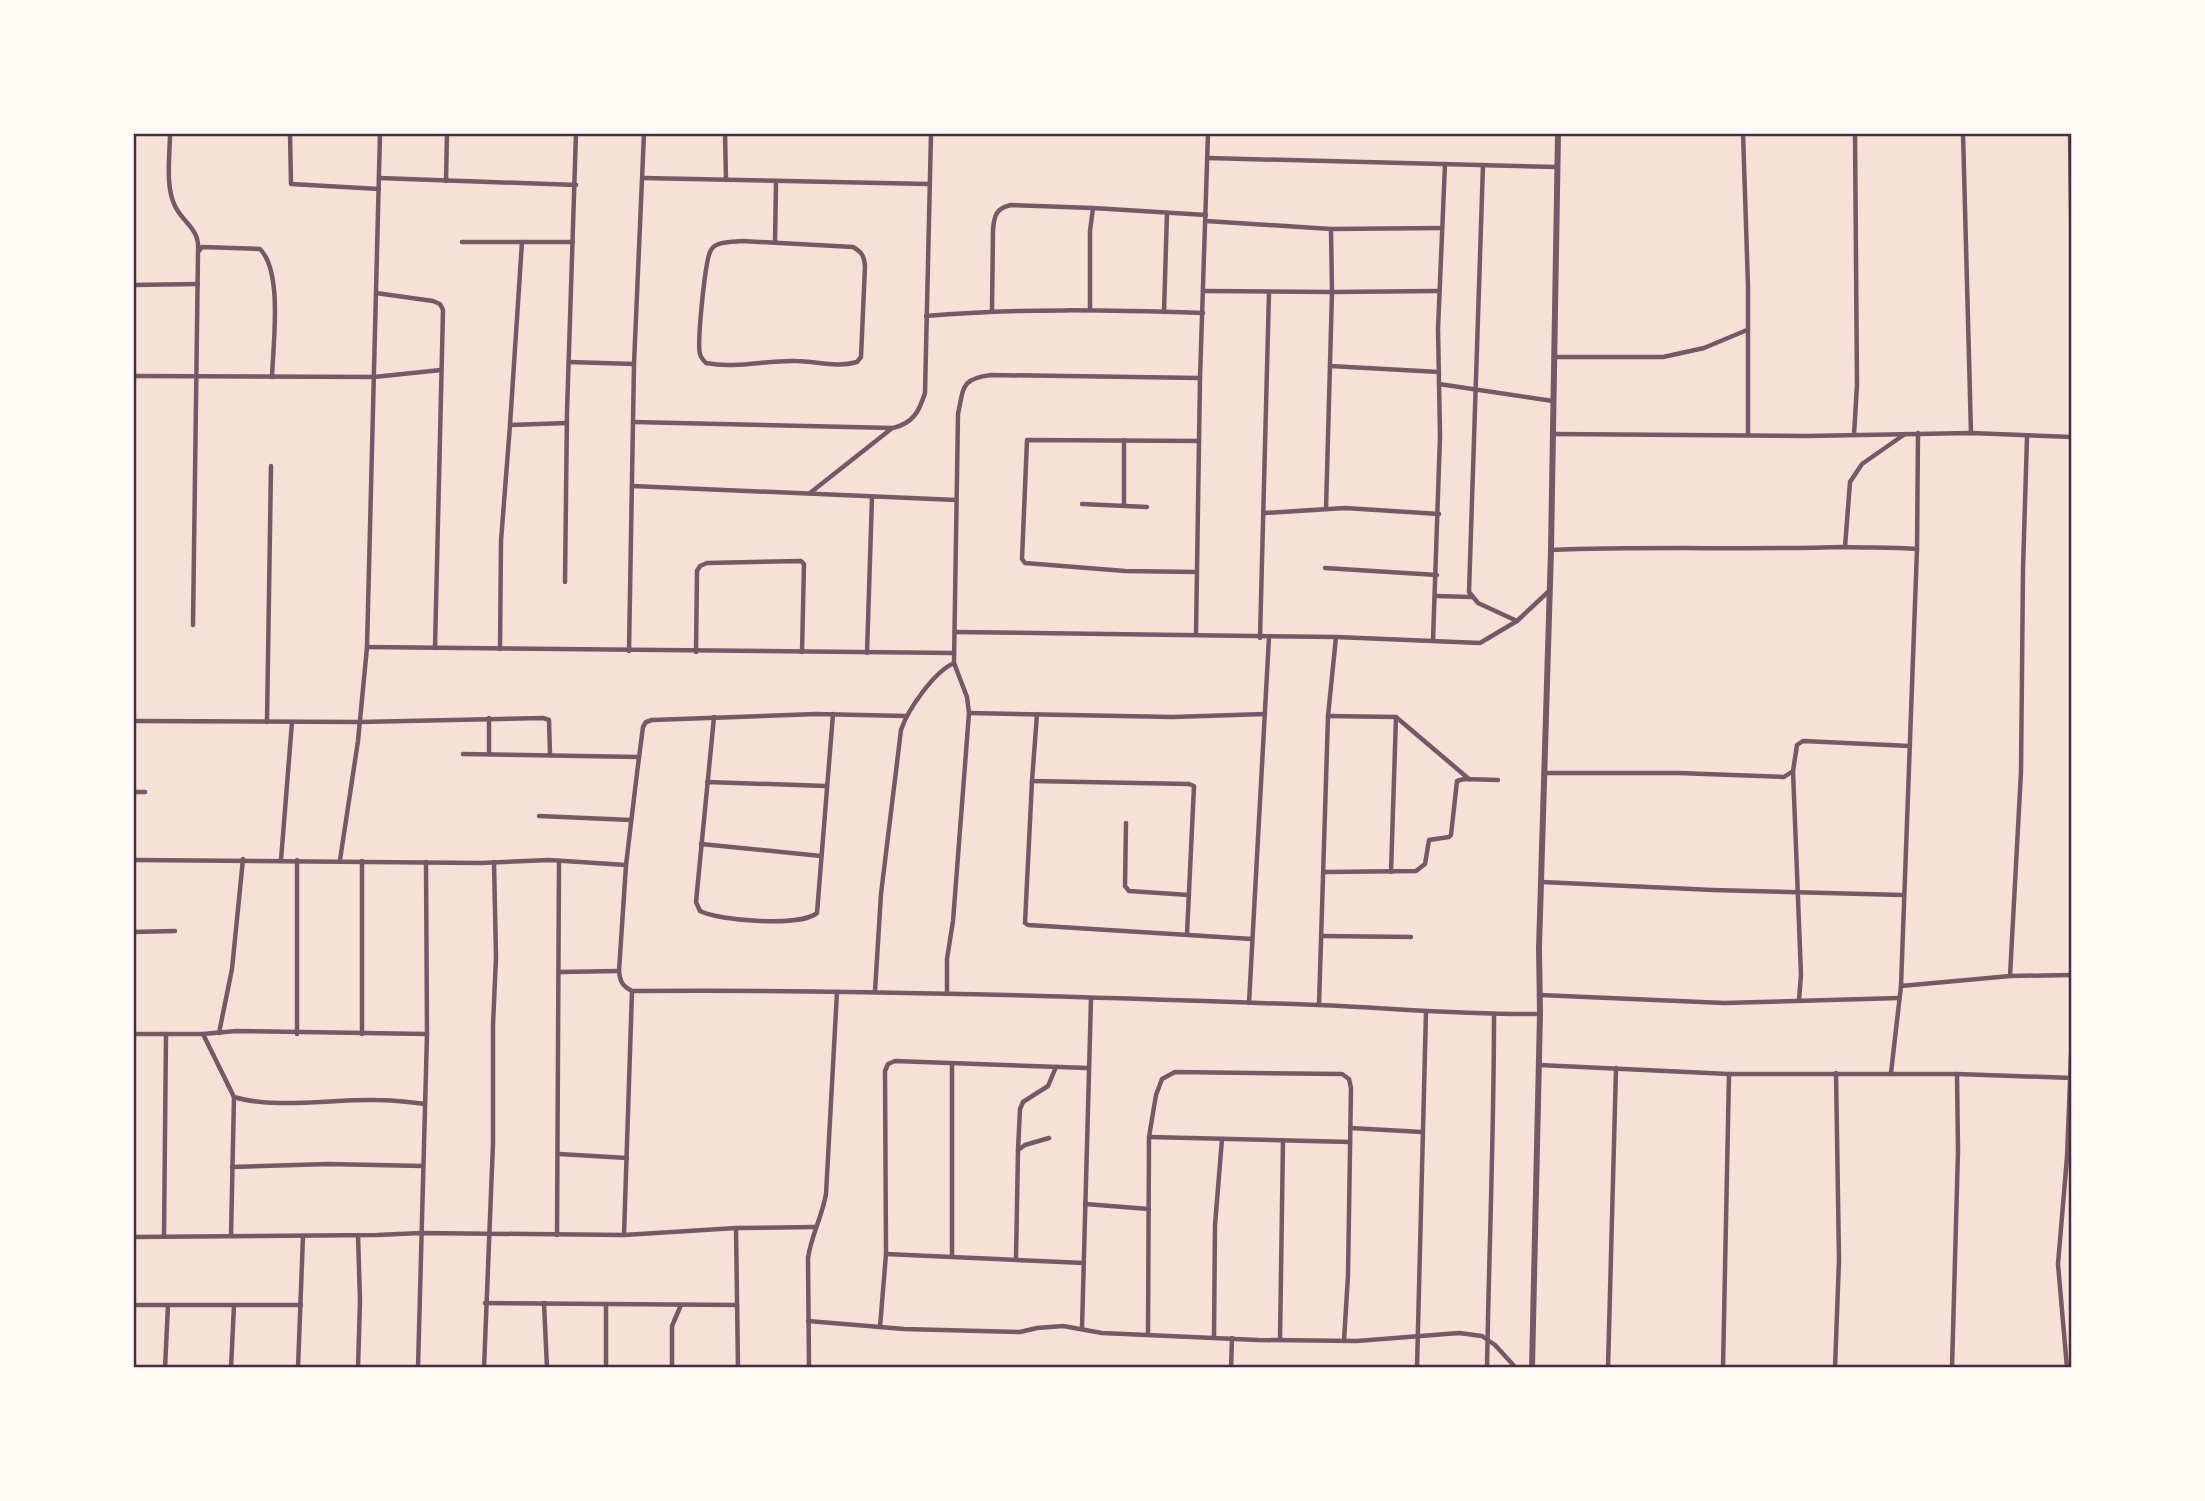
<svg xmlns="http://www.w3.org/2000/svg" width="2205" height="1501" font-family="'PT Sans',sans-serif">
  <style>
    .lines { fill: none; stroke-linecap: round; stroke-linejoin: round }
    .minor { stroke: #755966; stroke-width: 4.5 }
    .tertiary { stroke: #755966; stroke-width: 6 }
    .neatline { fill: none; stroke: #4a2c40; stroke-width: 2.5 }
  </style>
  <rect width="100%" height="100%" fill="#f7e1d7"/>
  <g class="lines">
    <g class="minor">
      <path d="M170 133C170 155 165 186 175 206 183 223 200 229 198 250"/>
      <path d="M290 133 291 184 379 189"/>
      <path d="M725 133 726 180"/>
      <path d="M1743 133 1748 286V435"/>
      <path d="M1963 133 1971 433"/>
      <path d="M2070 133 2072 276"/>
      <path d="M1208 158 1557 167"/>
      <path d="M1483 165 1469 592 1478 603 1517 621"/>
      <path d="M379 178 576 185"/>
      <path d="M643 178 929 184"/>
      <path d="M446 181 447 133"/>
      <path d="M1206 221 1331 229"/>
      <path d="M742 241 853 247C862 252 864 256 865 266L861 357 857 362C837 368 816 361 796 361 766 360 736 369 706 363 703 360 701 358 700 354 697 343 705 259 711 250 716 241 732 242 742 241Z"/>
      <path d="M462 242H573"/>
      <path d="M775 242 776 181"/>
      <path d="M133 285 198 284"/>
      <path d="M1204 291 1332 292 1331 229 1442 228"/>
      <path d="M376 293 433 301 440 304 443 310 435 648"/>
      <path d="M1090 309V231L1093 208"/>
      <path d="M992 310 993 230C994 216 996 208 1011 205L1093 208 1206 215"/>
      <path d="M1164 312 1167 213"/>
      <path d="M926 316C1019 308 1110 310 1203 313"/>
      <path d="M1555 357H1663L1704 348 1747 330"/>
      <path d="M569 362 634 364"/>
      <path d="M1330 366 1439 372"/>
      <path d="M133 376 374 377 441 370"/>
      <path d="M1439 384 1553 401"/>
      <path d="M633 422 893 428C913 423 919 412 925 393L931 133"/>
      <path d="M510 425 522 242"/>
      <path d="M1918 433 1917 549 1901 986 2010 976 2072 975"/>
      <path d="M1553 434 1807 436 1971 433 2072 437"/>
      <path d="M1854 435 1857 385 1855 133"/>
      <path d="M632 486 956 500"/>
      <path d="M810 493 891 429"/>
      <path d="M1082 504 1147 507"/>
      <path d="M1124 506V440"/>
      <path d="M1326 509 1332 292 1439 291"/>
      <path d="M1264 513 1345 508 1439 514"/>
      <path d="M1845 547 1850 482 1862 464 1905 434"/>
      <path d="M1551 550C1649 546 1747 550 1845 547 1869 548 1892 547 1917 549"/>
      <path d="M1325 568 1437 575"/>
      <path d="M1197 572 1125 571 1025 563 1022 559 1027 440 1199 441"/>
      <path d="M565 582 567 412 576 133"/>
      <path d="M1436 596 1471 597"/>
      <path d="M193 625 198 252 202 247 260 249C283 272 273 345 272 377"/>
      <path d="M955 632 1336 637 1480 643 1517 621 1549 591"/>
      <path d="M1196 634 1200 378 1208 133"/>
      <path d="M1260 638 1269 292"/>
      <path d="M1433 640 1440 436 1438 329 1445 164"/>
      <path d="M367 647 954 653"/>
      <path d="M500 649 501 541 510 425 567 423"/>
      <path d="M629 651 634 364 644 133"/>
      <path d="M696 652 697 571 700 566 707 563 801 561 804 564 802 652"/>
      <path d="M867 653 872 497"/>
      <path d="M969 713 1173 717 1265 714"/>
      <path d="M1037 714 1032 781 1189 784 1194 786 1187 934"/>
      <path d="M906 716 816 714 652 720 646 722 643 727 637 773 626 865 619 971C620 981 622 986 632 991 860 989 1089 997 1318 1005 1392 1008 1466 1015 1540 1014"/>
      <path d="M1328 716 1396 717 1469 779"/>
      <path d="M714 717 696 902 700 911C719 921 801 927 817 913L833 714"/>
      <path d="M133 721 360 722 543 718 549 720 550 754"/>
      <path d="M267 722 271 466"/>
      <path d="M463 754 639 757"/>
      <path d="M489 754V718"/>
      <path d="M1793 771 1801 975 1799 1000"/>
      <path d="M1546 773H1678L1784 777 1793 771 1797 745 1803 741 1910 746"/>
      <path d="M1032 781 1025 923 1028 925 1252 939"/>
      <path d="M707 782 826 786"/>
      <path d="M133 792H145"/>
      <path d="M539 816 631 820"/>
      <path d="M1126 823 1125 886 1129 891 1189 895"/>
      <path d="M701 844 821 856"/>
      <path d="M133 860 481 863 549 860 626 865"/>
      <path d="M281 860 292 722"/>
      <path d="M297 860V1034"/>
      <path d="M340 860 358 741 367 647 380 133"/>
      <path d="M1325 872 1416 871 1425 864 1429 840 1449 837 1451 835 1457 781 1464 779 1498 780"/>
      <path d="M1391 872 1396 717"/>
      <path d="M1542 882 1713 890 1903 895"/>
      <path d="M133 932 175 931"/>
      <path d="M1322 936 1411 937"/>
      <path d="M559 972 619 971"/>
      <path d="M2010 976 2021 772 2023 569 2027 437"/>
      <path d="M875 991 881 894 901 730C908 709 934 672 954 663"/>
      <path d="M947 994V959L953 921 969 713 967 697 954 663 958 414C964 386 961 379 991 375L1200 378"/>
      <path d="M1540 995 1724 1003 1899 998"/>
      <path d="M1249 1003 1269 637"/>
      <path d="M1319 1005 1328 716 1336 637"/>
      <path d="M219 1033 232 969 243 859"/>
      <path d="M133 1034H203L236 1031 427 1034"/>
      <path d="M203 1034 234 1097C273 1109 333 1099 376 1100 392 1100 409 1102 425 1104"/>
      <path d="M362 1034V861"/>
      <path d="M1539 1065 1729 1074H1957L2072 1078"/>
      <path d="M1891 1073 1901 986"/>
      <path d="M1350 1128 1422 1132"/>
      <path d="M1149 1137 1350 1142"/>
      <path d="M1018 1150 1020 1109 1023 1102 1048 1086 1056 1067"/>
      <path d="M559 1154 627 1158"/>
      <path d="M232 1167 328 1164 423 1166"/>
      <path d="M1085 1204 1149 1209"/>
      <path d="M736 1228 738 1368"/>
      <path d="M557 1235 559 861"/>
      <path d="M624 1235 632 991"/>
      <path d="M164 1236 166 1034"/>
      <path d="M231 1236 234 1097"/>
      <path d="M133 1237 377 1235 421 1233 624 1235 736 1228 815 1227"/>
      <path d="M886 1254 885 1071 888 1064 895 1061 1088 1068"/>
      <path d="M952 1256V1064"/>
      <path d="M1016 1259 1018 1150 1025 1145 1049 1138"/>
      <path d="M485 1303 737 1305"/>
      <path d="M544 1303 547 1368"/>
      <path d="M606 1304V1368"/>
      <path d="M133 1305H301"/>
      <path d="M808 1321 904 1329 1020 1332 1037 1328 1063 1326 1102 1333 1258 1340 1357 1341 1459 1333 1482 1336 1495 1345 1516 1368"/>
      <path d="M880 1327 886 1254 1084 1263"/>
      <path d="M1082 1328 1091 999"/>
      <path d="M1148 1334 1149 1137 1156 1095 1162 1079 1175 1072 1342 1074 1349 1079 1351 1088 1348 1275 1344 1341"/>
      <path d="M1214 1337 1215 1225 1222 1139"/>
      <path d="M1280 1340 1283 1140"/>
      <path d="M165 1368 168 1305"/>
      <path d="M231 1368 234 1305"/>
      <path d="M298 1368 303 1236"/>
      <path d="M358 1368 360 1301 358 1235"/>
      <path d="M418 1368 427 1034 426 862"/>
      <path d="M484 1368 493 1143V1025L496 957 494 862"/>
      <path d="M672 1368V1326L681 1305"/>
      <path d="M809 1368 808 1258C811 1236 822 1217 826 1194L837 992"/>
      <path d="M1231 1368 1232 1338"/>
      <path d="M1417 1368 1426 1011"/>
      <path d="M1487 1368C1489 1250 1494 1132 1494 1015"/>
      <path d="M1608 1368 1616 1068"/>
      <path d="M1723 1368 1729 1074"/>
      <path d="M1835 1368 1839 1260 1836 1073"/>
      <path d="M1952 1368 1958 1151 1957 1074"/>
      <path d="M2067 1368 2058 1264 2067 1157 2072 1031"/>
    </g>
    <path class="tertiary" d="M1532 1368 1540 1014 1539 948 1551 550 1558 133"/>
  </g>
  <rect width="2205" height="1501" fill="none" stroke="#fffaf5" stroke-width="270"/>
  <rect x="135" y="135" width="1935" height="1231" class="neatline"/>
</svg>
